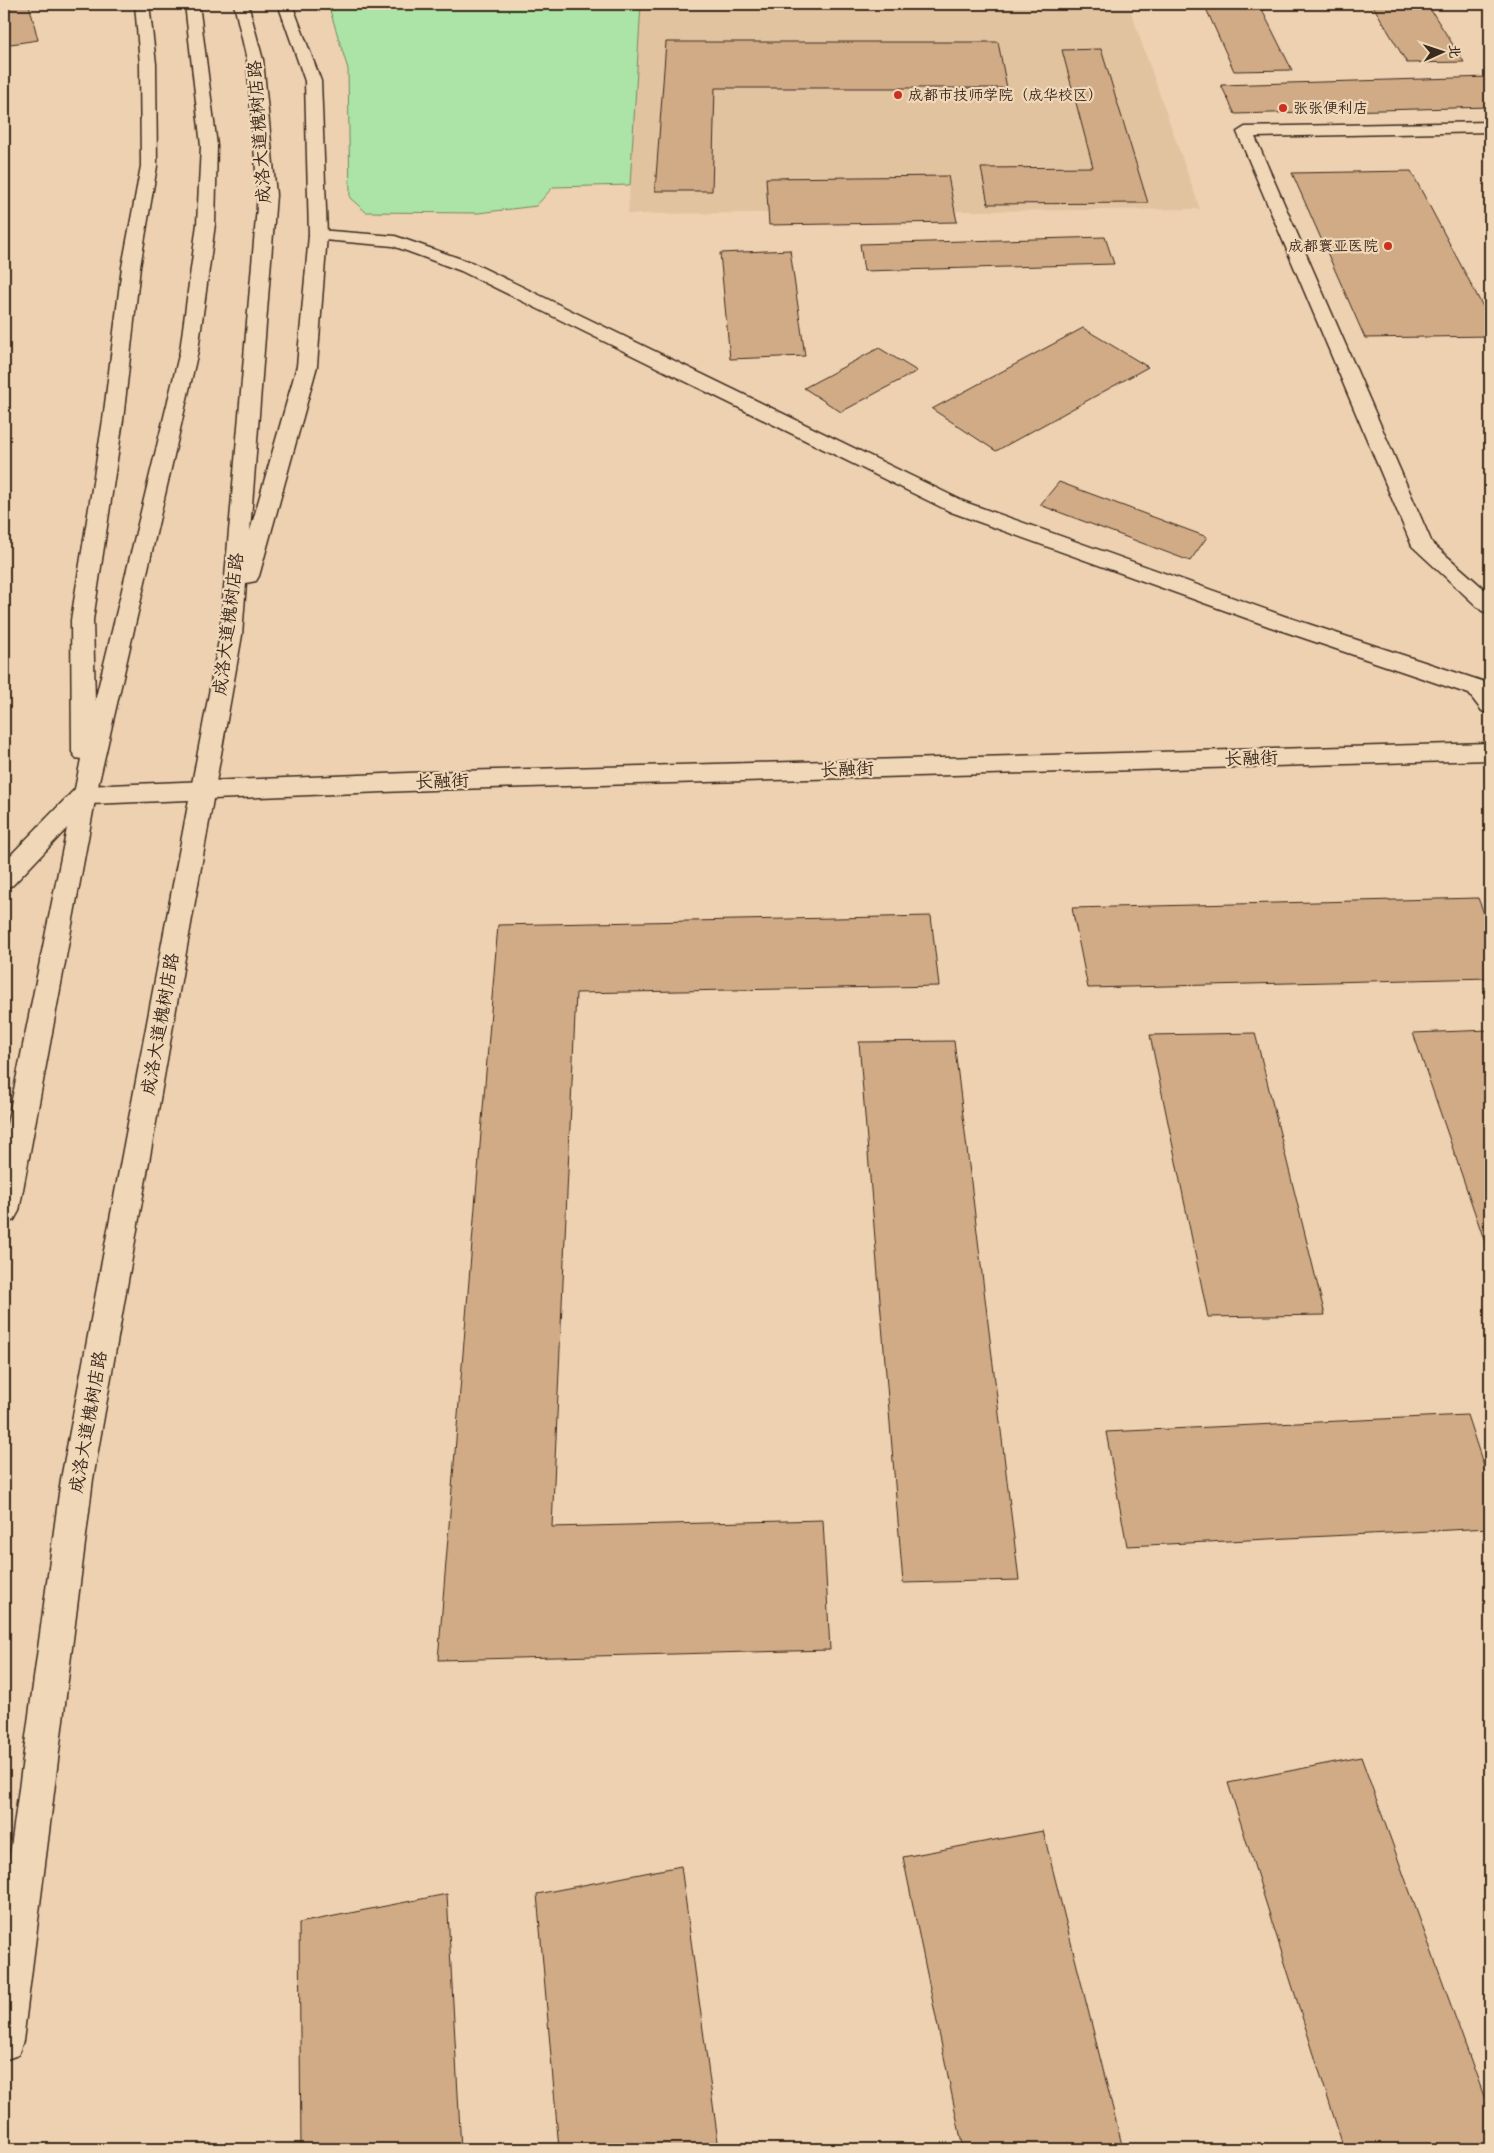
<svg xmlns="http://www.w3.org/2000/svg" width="1494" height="2153" font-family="Sriracha,'LXGW WenKai TC',sans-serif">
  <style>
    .built { fill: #e1c3a0 }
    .green { fill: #ace3a7; stroke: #748662 }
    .building { fill: #d0ab86; stroke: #3b2a1e }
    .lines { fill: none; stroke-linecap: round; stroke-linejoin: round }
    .street-casing { stroke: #3b2a1e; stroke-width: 3 }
    .primary-casing { stroke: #3b2a1e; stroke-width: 3 }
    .street { fill: #f0d7b8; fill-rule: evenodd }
    .primary { fill: #f0d7b8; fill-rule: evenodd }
    .poi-dot { fill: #c8321e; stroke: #f0d7b8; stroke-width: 2 }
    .labels { text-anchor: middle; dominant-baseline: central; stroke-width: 4.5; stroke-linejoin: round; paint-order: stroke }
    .far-poi-label { font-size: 15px; fill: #3b2a1e; stroke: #f0d7b8; text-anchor: start }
    .street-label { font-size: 18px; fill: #3b2a1e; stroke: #f0d7b8 }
  </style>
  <rect width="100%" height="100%" fill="#edd1b0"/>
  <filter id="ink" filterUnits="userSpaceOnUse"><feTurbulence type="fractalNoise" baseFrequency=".02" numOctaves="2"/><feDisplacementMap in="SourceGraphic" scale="10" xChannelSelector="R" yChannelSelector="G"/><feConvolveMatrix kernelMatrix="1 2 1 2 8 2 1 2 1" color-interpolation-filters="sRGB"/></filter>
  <g filter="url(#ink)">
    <path class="built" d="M641 4H1128L1200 209 628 214Z"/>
    <g class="green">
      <path d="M328 4H641L630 185 553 187 536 206 478 213 366 212 350 198 348 69Z"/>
      <path d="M660 4H962L660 7Z"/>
    </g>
    <g class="building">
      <path d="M4 4H29L38 40 4 45Z"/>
      <path d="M1204 4H1259L1292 70 1234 71Z"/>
      <path d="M1372 4H1427L1464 62 1407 63Z"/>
      <path d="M666 42H998L1007 88H715L712 191H655Z"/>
      <path d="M1101 49 1148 203 988 204 981 168 1093 167 1062 50Z"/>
      <path d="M1490 77V107L1235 114 1221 85Z"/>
      <path d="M1411 171 1490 320V336L1365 338 1292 173Z"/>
      <path d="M948 176 957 222 769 225 766 178Z"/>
      <path d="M1105 237 1114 264 864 271 860 244Z"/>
      <path d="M790 250 805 356 730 359 720 253Z"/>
      <path d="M1083 328 1148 367 996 451 932 409Z"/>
      <path d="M879 348 917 371 841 412 804 388Z"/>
      <path d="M1059 482 1207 537 1190 561 1040 505Z"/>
      <path d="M1478 898 1490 929V978L1088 988 1072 908Z"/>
      <path d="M931 916 939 986 576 993 552 1527 823 1520 830 1650 438 1660 498 925Z"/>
      <path d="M1490 1030V1257L1413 1033Z"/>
      <path d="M1255 1033 1325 1315 1208 1317 1150 1035Z"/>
      <path d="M954 1041 1019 1580 903 1583 859 1042Z"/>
      <path d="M1467 1415 1490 1485V1528L1127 1546 1106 1432Z"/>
      <path d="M1361 1757 1490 2113V2149H1344L1228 1783Z"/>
      <path d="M1043 1831 1123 2149H963L903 1857Z"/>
      <path d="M681 1866 719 2149H559L537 1894Z"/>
      <path d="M447 1894 461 2149H301L299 1923Z"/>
    </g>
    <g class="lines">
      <g class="street-casing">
        <g id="street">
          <path d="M1490 122V132L1255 137 1432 543 1490 594V613L1482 611 1412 546 1237 132 1245 127Z"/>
          <path d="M318 230 395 236 473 263 965 502 1284 616 1485 682 1490 689V713L1482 711 1469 694 1268 626 951 512 461 271 393 246 312 239 309 235 312 231Z"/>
          <path d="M1490 743V760L457 789 90 804 13 885 4 888V862L75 789 84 786 457 771Z"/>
        </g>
      </g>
      <g class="primary-casing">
        <g id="primary">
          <path d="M135 4H149L156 64 157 166 140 267 123 420 93 620 95 701 180 351 197 224 201 146 185 4H199L217 146 215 224 198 351 96 795 19 1211 14 1220 4 1224V1139L81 759 76 758 72 752 71 620 103 420 122 267 141 166 140 64Z"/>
          <path d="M234 4H248L263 60 276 195 250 531 297 366 309 235 305 81 278 4H292L321 81 327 235 317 366 259 576 256 581 246 583 242 635 93 1479 23 2041 18 2055 4 2060V1899L61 1479 220 635 258 195 247 60Z"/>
        </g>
      </g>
      <use href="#street" class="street"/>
      <use href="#primary" class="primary"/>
    </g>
  </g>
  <g class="poi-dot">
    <circle cx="898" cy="95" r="5"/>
    <circle cx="1283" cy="108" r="5"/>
    <circle cx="1388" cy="246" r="5"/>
  </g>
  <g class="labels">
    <g class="far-poi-label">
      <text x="908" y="95">成都市技师学院（成华校区）</text>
      <text x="1293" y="108">张张便利店</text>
      <text x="1378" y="246" text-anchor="end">成都寰亚医院</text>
    </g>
    <g class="street-label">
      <text transform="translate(259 132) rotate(-94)">成洛大道槐树店路</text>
      <text transform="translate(228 624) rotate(-83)">成洛大道槐树店路</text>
      <text transform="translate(1251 758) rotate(-2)">长融街</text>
      <text transform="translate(847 769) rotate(-2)">长融街</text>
      <text transform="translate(442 781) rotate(-2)">长融街</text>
      <text transform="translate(160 1024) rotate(-80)">成洛大道槐树店路</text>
      <text transform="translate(88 1422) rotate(-80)">成洛大道槐树店路</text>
    </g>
  </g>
  <rect width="1494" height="2153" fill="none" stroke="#f0d7b8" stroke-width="20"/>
  <rect x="10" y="10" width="1474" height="2133" fill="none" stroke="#3b2a1e" stroke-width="2" filter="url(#ink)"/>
  <g transform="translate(1442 52) rotate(87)" stroke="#f0d7b8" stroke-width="4" paint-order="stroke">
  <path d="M0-4L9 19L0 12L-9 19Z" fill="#3b2a1e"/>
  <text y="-8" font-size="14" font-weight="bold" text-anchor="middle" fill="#3b2a1e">北</text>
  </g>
</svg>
